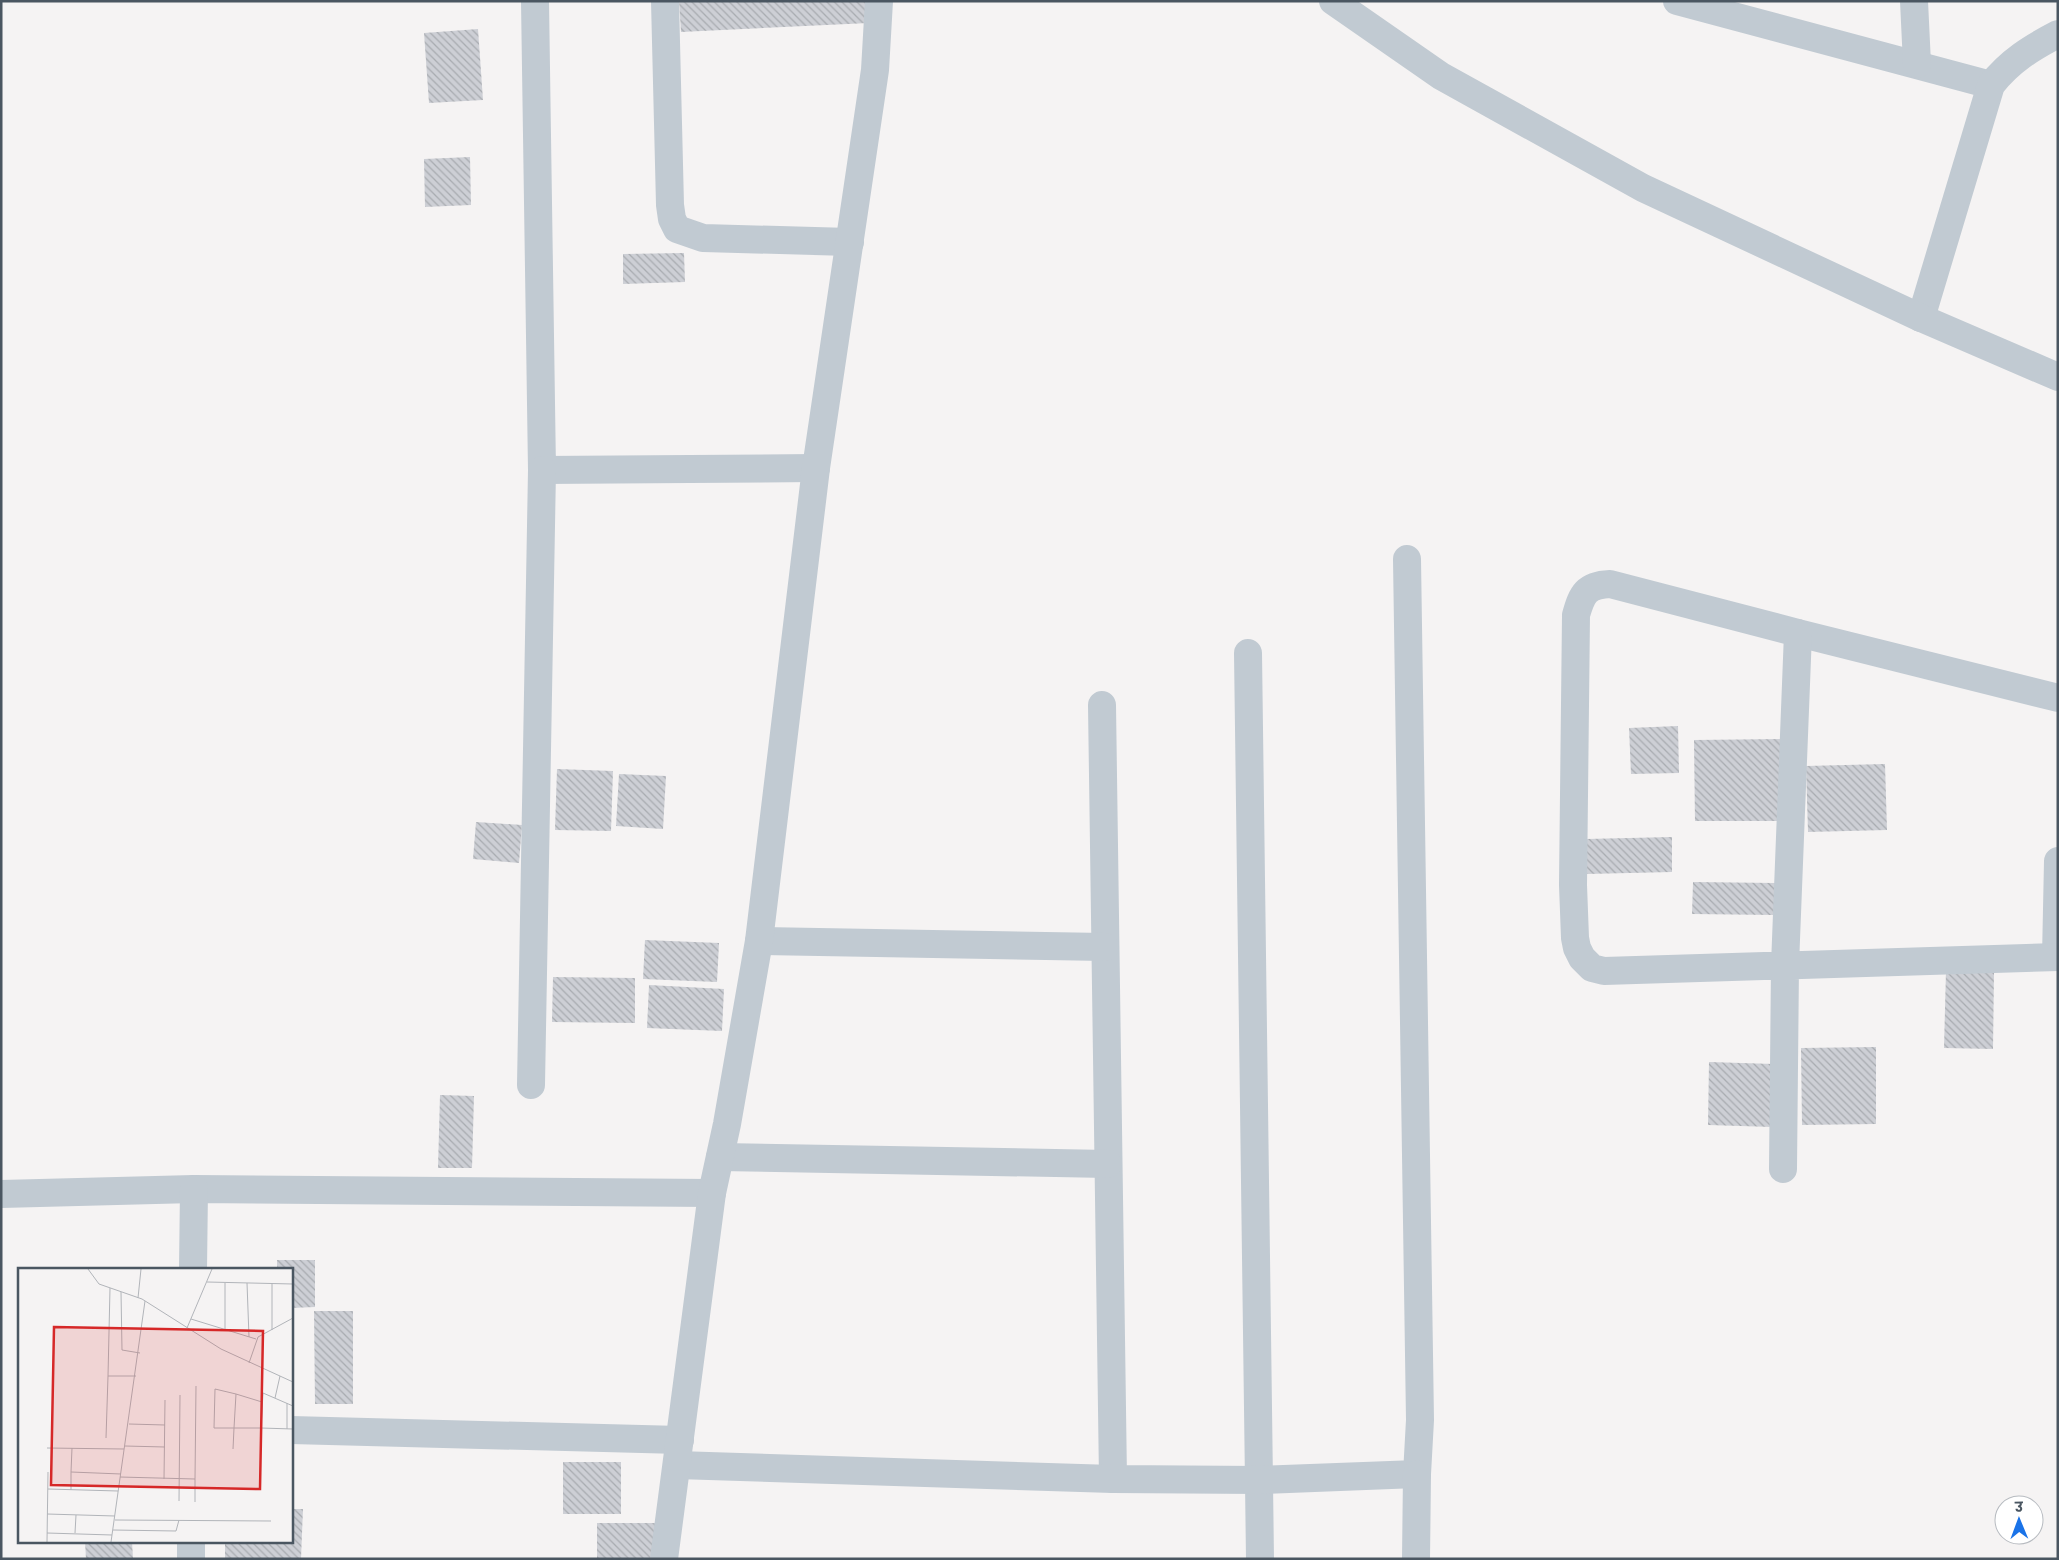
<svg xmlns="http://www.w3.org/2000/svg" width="2059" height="1560" font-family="Poppins,'Noto Sans Devanagari',sans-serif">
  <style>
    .building { fill: url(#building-back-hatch) }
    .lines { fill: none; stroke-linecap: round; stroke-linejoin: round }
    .minor { stroke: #c1cad2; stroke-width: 28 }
    .tertiary { stroke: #c1cad2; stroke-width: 28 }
    .inset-road { fill: none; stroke: #b1b4b9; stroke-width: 1 }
    .view { fill: #d62828; fill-opacity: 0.15; stroke: #d62828; stroke-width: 2.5 }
    .inset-edge { fill: none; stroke: #4a5661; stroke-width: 2.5 }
  </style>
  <defs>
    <pattern id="building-back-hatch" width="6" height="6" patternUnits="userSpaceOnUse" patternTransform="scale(1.25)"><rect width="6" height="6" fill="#cdcfd5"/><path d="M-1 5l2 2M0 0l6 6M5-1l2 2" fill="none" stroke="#a8abb0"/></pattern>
  </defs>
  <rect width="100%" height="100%" fill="#f5f3f3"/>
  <g class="building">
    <path d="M679 1H868L869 23 681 32Z"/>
    <path d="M478 29 483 100 429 103 424 33Z"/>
    <path d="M470 157 471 205 425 207 424 159Z"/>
    <path d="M684 253 685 282 623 284V254Z"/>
    <path d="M1678 726 1679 773 1631 774 1629 728Z"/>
    <path d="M1787 739V821H1695L1694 740Z"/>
    <path d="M1885 764 1887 830 1808 832 1806 766Z"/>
    <path d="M557 769 613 771 611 831 555 830Z"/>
    <path d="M619 774 666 776 663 829 616 826Z"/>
    <path d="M476 822 522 825 519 863 473 859Z"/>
    <path d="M1672 837V872L1587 874 1586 839Z"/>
    <path d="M1693 882 1775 883 1774 915 1692 914Z"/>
    <path d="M645 940 719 943 717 982 643 979Z"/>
    <path d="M1946 971 1994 972 1993 1049 1944 1048Z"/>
    <path d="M553 977 635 978V1023L552 1022Z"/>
    <path d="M649 985 724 989 722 1031 647 1028Z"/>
    <path d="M1876 1047V1124L1802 1125 1801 1048Z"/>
    <path d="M1709 1062 1774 1064 1772 1127 1708 1125Z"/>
    <path d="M440 1095 474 1096 472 1168H438Z"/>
    <path d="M277 1260H315V1307L291 1308V1269H277Z"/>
    <path d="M314 1311H353V1404H315Z"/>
    <rect x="563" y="1462" width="58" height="52"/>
    <path d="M291 1509H303L301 1559H225V1541H291Z"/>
    <path d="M597 1523H659L658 1559H597Z"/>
    <path d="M85 1541H132L133 1559H86Z"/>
  </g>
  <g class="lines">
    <g class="minor">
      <path d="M535 1 542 470 816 468"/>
      <path d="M665 1 670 205 672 219 677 229 703 238 850 242"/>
      <path d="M1677 1 1991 85"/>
      <path d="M1914 1 1917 64"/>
      <path d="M1921 318 1991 85C2010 61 2031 48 2058 34"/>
      <path d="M1798 633 2058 698"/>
      <path d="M1248 653 1260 1559"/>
      <path d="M1102 705 1113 1479"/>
      <path d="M759 941 1105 947"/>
      <path d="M2056 957 2058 861"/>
      <path d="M531 1085 542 470"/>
      <path d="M720 1157 1108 1164"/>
      <path d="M1783 1169 1785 965 1798 633 1610 584C1586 585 1582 594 1576 615L1573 885 1575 938 1577 948 1582 958 1592 968 1604 971 2058 957"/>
      <path d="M1 1194 194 1189 712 1193"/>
      <path d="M193 1269 194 1189"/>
      <path d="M291 1430 680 1440"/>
      <path d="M677 1465 1113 1479 1260 1480 1417 1474 1420 1420 1407 559"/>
      <path d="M191 1559V1541"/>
      <path d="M1416 1559 1417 1474"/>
    </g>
    <g class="tertiary">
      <path d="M1333 1 1441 76 1643 188 1921 318 2058 377"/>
      <path d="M664 1559 712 1193 727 1124 759 941 816 468 875 70 879 1"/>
    </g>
  </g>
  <g transform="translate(18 1268)">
    <rect width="275" height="275" fill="#f5f3f3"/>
    <path class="inset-road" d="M70 1 81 16 124 31 203 81 275 114M189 14 275 16M207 15V62M229 15 231 69M92 20 90 108H118M103 24 104 82 122 85M120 30 123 1M173 51 238 71M169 60 194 1M254 62V15M231 95 240 69 275 50M218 126 244 134M257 130 262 108M111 156 147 157M243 160 245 125 275 138M269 161V135M88 170 90 108M107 178 147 179M29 180 106 181M54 180 53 204 103 206M215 181 216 160 218 126 197 121 196 160H243L275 161M102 209 177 211 178 118M146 211 147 132M30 221 100 223M53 222V204M161 233 162 127M177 234V211M29 246 97 248M97 252 253 253M95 262 158 263 161 252M29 265 94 267M57 265 58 247M29 274 30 204M93 274 127 33"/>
    <path class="view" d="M36 59 245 63 242 221 33 217Z"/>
    <rect width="275" height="275" class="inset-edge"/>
  </g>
  <rect width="2059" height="1560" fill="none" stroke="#4a5661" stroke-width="5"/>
  <g transform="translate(2019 1520) rotate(359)"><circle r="24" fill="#ffffff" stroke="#b7bbc0"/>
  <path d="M0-4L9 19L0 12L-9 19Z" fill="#1a73e8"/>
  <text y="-8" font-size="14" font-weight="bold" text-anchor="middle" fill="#4a5661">उ</text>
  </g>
</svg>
